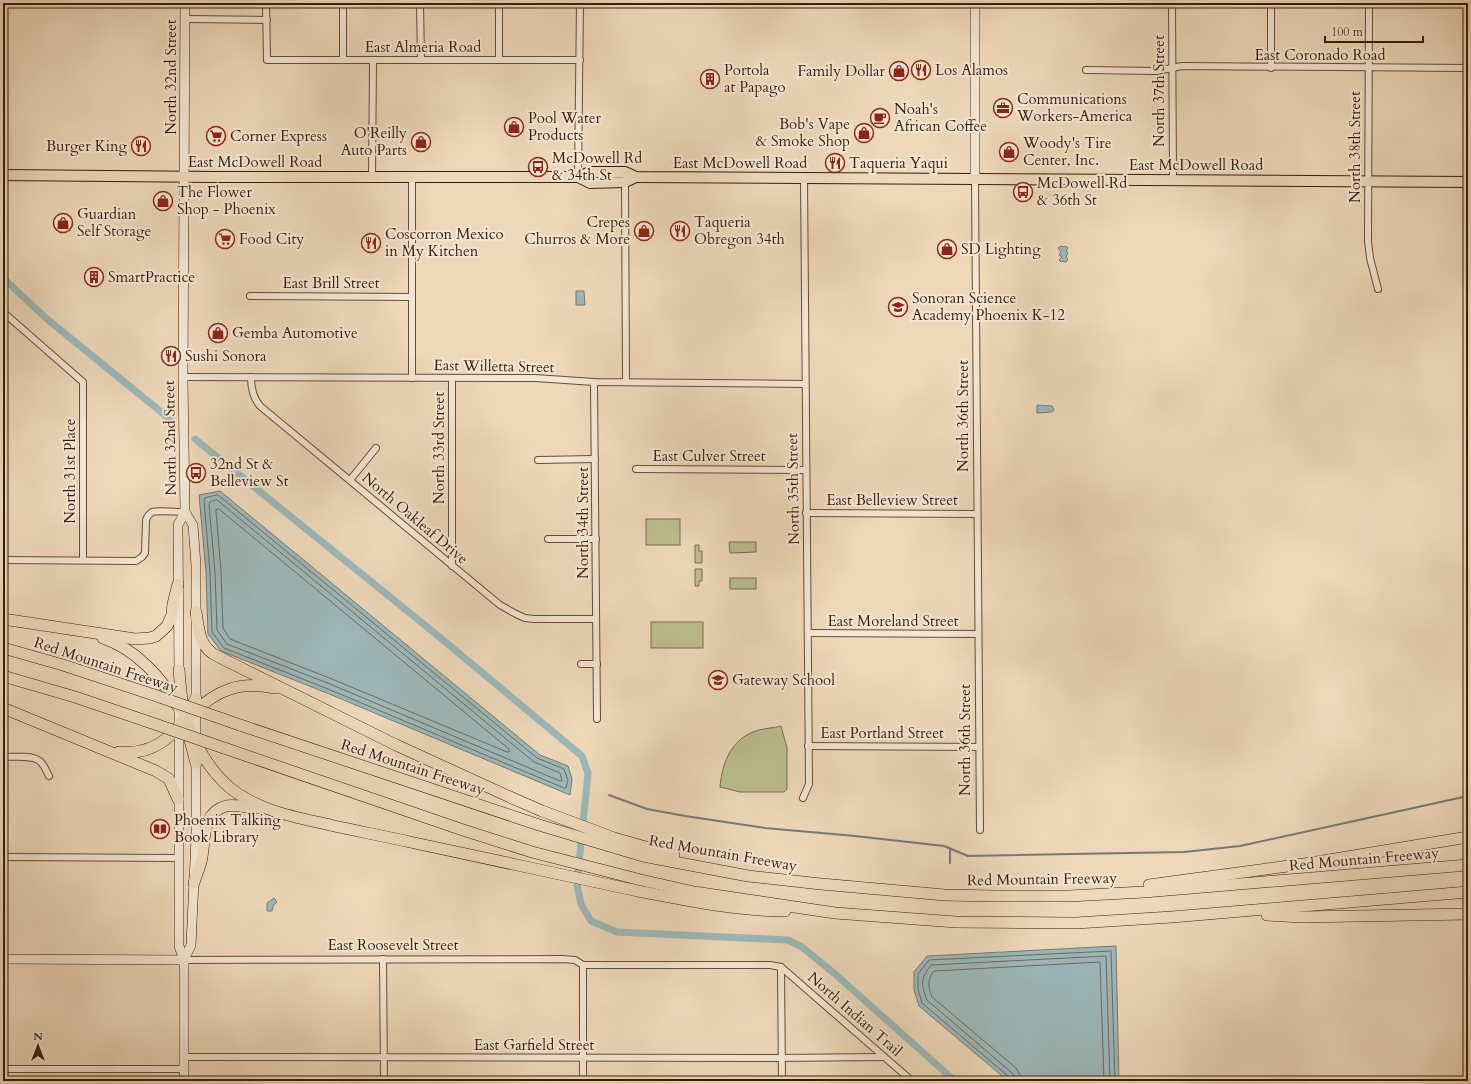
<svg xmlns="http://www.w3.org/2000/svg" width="1471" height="1084" font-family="Cardo,serif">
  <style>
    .green { fill: #babe8e; stroke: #7c6d4c }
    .water { fill: #9db8b9; stroke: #777a73 }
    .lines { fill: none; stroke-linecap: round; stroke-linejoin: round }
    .shore { stroke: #6d6a62; stroke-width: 1 }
    .stream { stroke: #777a73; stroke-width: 2 }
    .canal { stroke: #9db8b9; stroke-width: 7 }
    .street-casing { stroke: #694b37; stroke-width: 8 }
    .secondary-casing { stroke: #3d1c0b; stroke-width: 10 }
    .primary-casing { stroke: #3d1c0b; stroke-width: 12 }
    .highway-casing { stroke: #3d1c0b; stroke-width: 12 }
    .street { stroke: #f3e6d2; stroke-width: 6 }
    .secondary { stroke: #f3e6d2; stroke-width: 9 }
    .primary { stroke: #edd8ba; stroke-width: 10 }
    .highway { stroke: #edd8ba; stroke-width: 11 }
    .highway-bridge-casing { stroke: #3d1c0b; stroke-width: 12; stroke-linecap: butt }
    .highway-bridge { stroke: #edd8ba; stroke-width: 11 }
    .labels { text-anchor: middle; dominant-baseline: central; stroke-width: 4; stroke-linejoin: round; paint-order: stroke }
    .street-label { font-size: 15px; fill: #3d1c0b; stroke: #f3e6d2 }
    .poi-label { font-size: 15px; fill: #3d1c0b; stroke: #f3e6d2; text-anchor: start }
  </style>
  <rect width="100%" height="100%" fill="#edd8ba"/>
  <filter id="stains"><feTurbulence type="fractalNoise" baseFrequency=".005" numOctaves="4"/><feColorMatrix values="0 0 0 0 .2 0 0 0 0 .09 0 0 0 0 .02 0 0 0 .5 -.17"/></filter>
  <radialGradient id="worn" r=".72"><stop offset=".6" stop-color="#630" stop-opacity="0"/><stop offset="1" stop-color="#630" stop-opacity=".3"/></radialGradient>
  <g class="green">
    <rect x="646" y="519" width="34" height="26"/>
    <path d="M729 542H756V552L730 553Z"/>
    <path d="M695 545H699V551H702V563H695Z"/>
    <path d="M695 569H702V581H699V586H695Z"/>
    <rect x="730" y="578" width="26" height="11"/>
    <rect x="651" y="622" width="52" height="26"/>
    <path d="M781 726 787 748V789L784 792H740L720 787C722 762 732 737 759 730 766 728 774 728 781 726Z"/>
  </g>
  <g class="water">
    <path d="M1061 246 1064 247 1066 246 1068 248 1066 251 1068 253 1066 257 1068 259 1066 262 1062 261 1061 262 1059 260 1062 257 1059 255 1061 252 1058 248Z"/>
    <path d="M576 291H584L585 305H576Z"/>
    <path d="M1037 405 1052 406 1054 410 1052 412 1037 413Z"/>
    <path d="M220 491 540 755 568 766 572 779 570 795 327 693 221 651 208 634 206 572 199 495Z"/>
    <path d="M274 898 277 902 273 906 272 911H267V903Z"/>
    <path d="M1116 946 1119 1081H1008L919 1006 914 990V972L927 956Z"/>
  </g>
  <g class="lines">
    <g class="shore">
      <path d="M218 495 537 758 564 769 568 780 566 788H564L328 689 224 648 212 632 210 572 204 500 205 498Z"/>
      <path d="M217 500 534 762 560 773 562 781H560L330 684 227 644 217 630 215 572 209 504 210 502Z"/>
      <path d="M217 509H219L509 749V752H507L332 679 230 639 223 628 221 571 216 511Z"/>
      <path d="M1010 1081 1008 1076 922 1003 918 989V974L929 960 1111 951 1115 1081"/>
      <path d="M1015 1081V1077L1012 1073 927 1000C921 984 920 979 931 965L1106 956 1110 1081"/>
      <path d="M1021 1081 1020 1075 1016 1068 932 997C928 987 927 979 934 971L1100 962 1104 1081"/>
    </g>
    <g class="stream">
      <path d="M609 795 647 809 685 816 765 828 855 836 944 846 968 856 1184 852 1240 846 1468 796"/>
      <path d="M950 849V863"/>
    </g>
    <g class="canal">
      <path d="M3 278 47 319 171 420"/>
      <path d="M195 439 437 635 582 756 588 773 577 885 581 904 591 921 617 932 788 940 802 947 835 974 955 1081"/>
    </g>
    <g class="street-casing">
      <g id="street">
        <path d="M266 3 267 60H580"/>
        <path d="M420 3 421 60"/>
        <path d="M499 3V60"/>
        <path d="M1172 3 1173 179"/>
        <path d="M1369 3 1368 241 1370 258 1378 289"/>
        <path d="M185 19 267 20"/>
        <path d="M343 60V3"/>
        <path d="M1271 68V3"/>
        <path d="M1086 70 1157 71 1182 66 1468 68"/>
        <path d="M372 177 373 60"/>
        <path d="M578 177 580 3"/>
        <path d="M625 180 626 382"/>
        <path d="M975 180 980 830"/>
        <path d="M250 296 412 297"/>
        <path d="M3 312 83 382V560"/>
        <path d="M183 377 535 378 594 382 805 384"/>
        <path d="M251 377C251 388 253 398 260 406L500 605 516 614 525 618 534 619H596"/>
        <path d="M412 378V177"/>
        <path d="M452 378V566"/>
        <path d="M594 382 597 719"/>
        <path d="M538 460 595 459"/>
        <path d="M636 469 805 470"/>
        <path d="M350 480 376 448"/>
        <path d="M806 513 977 514"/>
        <path d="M548 539H596"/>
        <path d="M3 560 136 561 142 557 145 553 146 520C147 517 149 514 152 512 158 510 177 512 185 512"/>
        <path d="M808 633 978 634"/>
        <path d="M581 664H597"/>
        <path d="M808 746 979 747"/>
        <path d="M3 757C12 757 31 755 38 760 44 763 46 771 49 776"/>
        <path d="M803 798 809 784 804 178"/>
        <path d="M3 857 179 858"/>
        <path d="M383 959 384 1081"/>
        <path d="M184 960 563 959 575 960 583 965H770L781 967 912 1081"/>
        <path d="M583 965V1081"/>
        <path d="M781 967 782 1081"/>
        <path d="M184 1057 776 1058 884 1057"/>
        <path d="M3 1069H184"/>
      </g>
    </g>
    <g class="secondary-casing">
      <g id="secondary">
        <path d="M975 180V3"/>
        <path d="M185 512 193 525 196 565V740"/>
        <path d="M179 676 178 525 185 512 183 377 185 3"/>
        <path d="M179 701V946L184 960V1081"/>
        <path d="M3 959 184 960"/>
        <path d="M184 960 191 945 196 838V757"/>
      </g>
    </g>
    <g class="primary-casing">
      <g id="primary">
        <path d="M3 175 216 177H578L590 172H625L636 177 1468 182"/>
        <path d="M578 177 590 183 625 182 636 177"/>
      </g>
    </g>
    <g class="highway-casing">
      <g id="highway">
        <path d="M196 612C199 630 199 647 217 656L396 745 510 797 542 811 614 838 674 855"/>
        <path d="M3 619 135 639 150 638 156 636 167 626 172 615 173 604 178 584"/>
        <path d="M103 638C135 649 162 677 178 707"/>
        <path d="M3 648 63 665 154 695"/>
        <path d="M179 670C180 682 181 695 183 707 190 736 206 767 229 787 258 811 295 817 330 825 357 831 383 836 410 842 486 858 562 875 638 891 686 900 736 911 785 911"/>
        <path d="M3 676 75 697 146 721"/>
        <path d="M3 708 156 771 169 779 178 799"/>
        <path d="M192 715C216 689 241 681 275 688"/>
        <path d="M240 725 539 825 643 856 748 876 821 884 945 895 995 896H1069L1144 892 1468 865"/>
        <path d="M190 740 196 763"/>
        <path d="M224 748 463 830 532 852 641 880 694 892 835 913 956 922 1076 923 1172 917 1468 892"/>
        <path d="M119 752C158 756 180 731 196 698"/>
        <path d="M194 883C196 876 199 869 201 862 206 843 200 813 226 806 236 804 247 808 257 808"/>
        <path d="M1149 885 1311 863 1468 837"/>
        <path d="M1267 915 1302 917 1468 914"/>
      </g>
    </g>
    <use href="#street" class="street"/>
    <use href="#secondary" class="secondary"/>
    <use href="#primary" class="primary"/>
    <use href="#highway" class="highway"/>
    <g class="highway-bridge-casing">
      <g id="highway-bridge">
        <path d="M154 695 240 725"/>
        <path d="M146 721 224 748"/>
      </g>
    </g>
    <use href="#highway-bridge" class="highway-bridge"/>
  </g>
  <defs>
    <g id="restaurant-ring" transform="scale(1)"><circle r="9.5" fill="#f3e6d2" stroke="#8f2418" stroke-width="1.5"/><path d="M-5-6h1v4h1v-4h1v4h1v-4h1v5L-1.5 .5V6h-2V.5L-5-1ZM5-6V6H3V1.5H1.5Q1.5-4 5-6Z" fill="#8f2418"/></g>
    <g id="shop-ring" transform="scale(1)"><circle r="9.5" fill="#f3e6d2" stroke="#8f2418" stroke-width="1.5"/><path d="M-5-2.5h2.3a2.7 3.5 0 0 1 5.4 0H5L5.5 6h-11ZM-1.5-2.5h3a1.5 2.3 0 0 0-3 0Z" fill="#8f2418"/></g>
    <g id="building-ring" transform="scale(1)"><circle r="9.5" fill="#f3e6d2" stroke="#8f2418" stroke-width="1.5"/><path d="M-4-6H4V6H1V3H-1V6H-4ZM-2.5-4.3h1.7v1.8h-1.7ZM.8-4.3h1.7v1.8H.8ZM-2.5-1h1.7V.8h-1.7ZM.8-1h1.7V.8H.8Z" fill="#8f2418"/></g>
    <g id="office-ring" transform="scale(1)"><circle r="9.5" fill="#f3e6d2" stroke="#8f2418" stroke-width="1.5"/><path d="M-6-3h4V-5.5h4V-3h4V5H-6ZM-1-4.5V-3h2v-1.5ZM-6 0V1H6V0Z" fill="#8f2418"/></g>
    <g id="cafe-ring" transform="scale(1)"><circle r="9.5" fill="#f3e6d2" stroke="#8f2418" stroke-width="1.5"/><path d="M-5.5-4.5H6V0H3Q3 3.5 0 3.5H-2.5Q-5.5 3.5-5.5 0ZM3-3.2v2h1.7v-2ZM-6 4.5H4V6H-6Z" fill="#8f2418"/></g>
    <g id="supermarket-ring" transform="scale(1)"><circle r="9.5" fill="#f3e6d2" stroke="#8f2418" stroke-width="1.5"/><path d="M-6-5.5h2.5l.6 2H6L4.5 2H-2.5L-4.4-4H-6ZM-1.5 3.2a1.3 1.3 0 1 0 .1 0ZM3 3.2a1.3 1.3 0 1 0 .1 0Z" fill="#8f2418"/></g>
    <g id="bus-ring" transform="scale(1)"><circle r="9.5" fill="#f3e6d2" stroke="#8f2418" stroke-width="1.5"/><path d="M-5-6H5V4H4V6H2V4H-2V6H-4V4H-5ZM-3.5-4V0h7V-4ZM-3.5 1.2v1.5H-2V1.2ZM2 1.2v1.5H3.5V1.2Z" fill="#8f2418"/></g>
    <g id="school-ring" transform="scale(1)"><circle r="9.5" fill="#f3e6d2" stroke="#8f2418" stroke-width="1.5"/><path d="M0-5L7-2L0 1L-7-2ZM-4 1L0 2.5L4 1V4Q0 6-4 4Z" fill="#8f2418"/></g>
    <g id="library-ring" transform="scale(1)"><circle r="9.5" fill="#f3e6d2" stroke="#8f2418" stroke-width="1.5"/><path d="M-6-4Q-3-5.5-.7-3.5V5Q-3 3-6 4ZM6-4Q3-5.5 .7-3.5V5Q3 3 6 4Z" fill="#8f2418"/></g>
  </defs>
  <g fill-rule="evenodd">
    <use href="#restaurant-ring" x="921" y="70"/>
    <use href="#shop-ring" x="899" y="71"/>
    <use href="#building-ring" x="710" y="79"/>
    <use href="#office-ring" x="1003" y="108"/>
    <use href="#cafe-ring" x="880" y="118"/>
    <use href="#shop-ring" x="514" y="127"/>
    <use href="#shop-ring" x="864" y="133"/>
    <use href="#supermarket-ring" x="216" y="136"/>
    <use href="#shop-ring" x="421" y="142"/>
    <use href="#restaurant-ring" x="141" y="146"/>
    <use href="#shop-ring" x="1009" y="152"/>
    <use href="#restaurant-ring" x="835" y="163"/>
    <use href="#bus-ring" x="538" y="167"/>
    <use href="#bus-ring" x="1023" y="192"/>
    <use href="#shop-ring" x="163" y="201"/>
    <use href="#shop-ring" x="63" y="223"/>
    <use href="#shop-ring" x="644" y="231"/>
    <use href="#restaurant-ring" x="680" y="231"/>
    <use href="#supermarket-ring" x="225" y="239"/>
    <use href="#restaurant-ring" x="371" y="243"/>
    <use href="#shop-ring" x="947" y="249"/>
    <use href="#building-ring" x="94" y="277"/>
    <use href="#school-ring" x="898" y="307"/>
    <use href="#shop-ring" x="218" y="333"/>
    <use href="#restaurant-ring" x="171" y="356"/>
    <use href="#bus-ring" x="196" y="473"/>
    <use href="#school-ring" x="718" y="680"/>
    <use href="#library-ring" x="160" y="829"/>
  </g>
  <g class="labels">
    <g class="street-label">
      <text x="423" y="47">East Almeria Road</text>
      <text x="1320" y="55">East Coronado Road</text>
      <text transform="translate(171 77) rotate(-90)">North 32nd Street</text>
      <text transform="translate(1159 91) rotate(-90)">North 37th Street</text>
      <text transform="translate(1355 147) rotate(-90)">North 38th Street</text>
      <text x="255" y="162">East McDowell Road</text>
      <text x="740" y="163">East McDowell Road</text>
      <text x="1196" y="165">East McDowell Road</text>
      <text x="331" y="283">East Brill Street</text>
      <text transform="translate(494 366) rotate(1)">East Willetta Street</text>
      <text transform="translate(963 416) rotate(-90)">North 36th Street</text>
      <text transform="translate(170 438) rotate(-91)">North 32nd Street</text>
      <text transform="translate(439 448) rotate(-90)">North 33rd Street</text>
      <text x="709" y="456">East Culver Street</text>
      <text transform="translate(70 471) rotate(-90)">North 31st Place</text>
      <text transform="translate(793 489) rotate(-91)">North 35th Street</text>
      <text x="892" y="500">East Belleview Street</text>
      <text transform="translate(415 518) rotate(40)">North Oakleaf Drive</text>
      <text transform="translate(583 523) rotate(-90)">North 34th Street</text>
      <text x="893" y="621">East Moreland Street</text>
      <text transform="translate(106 665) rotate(18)">Red Mountain Freeway</text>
      <text x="882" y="733">East Portland Street</text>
      <text transform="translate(965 740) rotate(-90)">North 36th Street</text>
      <text transform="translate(413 767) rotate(18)">Red Mountain Freeway</text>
      <text transform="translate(723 853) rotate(10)">Red Mountain Freeway</text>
      <text transform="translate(1364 859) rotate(-5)">Red Mountain Freeway</text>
      <text transform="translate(1042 879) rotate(-1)">Red Mountain Freeway</text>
      <text x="393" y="945">East Roosevelt Street</text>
      <text transform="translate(855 1014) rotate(41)">North Indian Trail</text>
      <text x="534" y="1045">East Garfield Street</text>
    </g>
    <g class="poi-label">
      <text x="724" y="70">Portola<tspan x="724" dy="17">at Papago</tspan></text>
      <text x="935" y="70">Los Alamos</text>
      <text x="885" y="71" text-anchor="end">Family Dollar</text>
      <text x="1017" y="99">Communications<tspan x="1017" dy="17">Workers-America</tspan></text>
      <text x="894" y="109">Noah's<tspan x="894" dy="17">African Coffee</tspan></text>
      <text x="528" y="118">Pool Water<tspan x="528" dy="17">Products</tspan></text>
      <text x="850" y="124" text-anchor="end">Bob's Vape<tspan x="850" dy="17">&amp; Smoke Shop</tspan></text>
      <text x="407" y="133" text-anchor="end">O'Reilly<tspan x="407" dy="17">Auto Parts</tspan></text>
      <text x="230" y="136">Corner Express</text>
      <text x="1023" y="143">Woody's Tire<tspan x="1023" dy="17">Center, Inc.</tspan></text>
      <text x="127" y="146" text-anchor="end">Burger King</text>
      <text x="552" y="158">McDowell Rd<tspan x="552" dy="17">&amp; 34th St</tspan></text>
      <text x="849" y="163">Taqueria Yaqui</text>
      <text x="1037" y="183">McDowell Rd<tspan x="1037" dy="17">&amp; 36th St</tspan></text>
      <text x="177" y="192">The Flower<tspan x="177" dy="17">Shop - Phoenix</tspan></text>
      <text x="77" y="214">Guardian<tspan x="77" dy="17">Self Storage</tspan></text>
      <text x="630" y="222" text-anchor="end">Crepes<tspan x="630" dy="17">Churros &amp; More</tspan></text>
      <text x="694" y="222">Taqueria<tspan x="694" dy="17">Obregon 34th</tspan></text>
      <text x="385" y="234">Coscorron Mexico<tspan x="385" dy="17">in My Kitchen</tspan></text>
      <text x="239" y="239">Food City</text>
      <text x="961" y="249">SD Lighting</text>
      <text x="108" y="277">SmartPractice</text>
      <text x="912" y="298">Sonoran Science<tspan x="912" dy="17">Academy Phoenix K-12</tspan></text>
      <text x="232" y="333">Gemba Automotive</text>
      <text x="185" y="356">Sushi Sonora</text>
      <text x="210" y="464">32nd St &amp;<tspan x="210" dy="17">Belleview St</tspan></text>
      <text x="732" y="680">Gateway School</text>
      <text x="174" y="820">Phoenix Talking<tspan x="174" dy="17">Book Library</tspan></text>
    </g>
  </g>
  <rect width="1471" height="1084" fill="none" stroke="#edd8ba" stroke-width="16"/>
  <rect x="4" y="4" width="1463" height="1076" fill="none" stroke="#3d1c0b" stroke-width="2"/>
  <rect x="8" y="8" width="1455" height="1068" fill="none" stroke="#3d1c0b"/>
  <g transform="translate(38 1046)" stroke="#f3e6d2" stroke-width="3" paint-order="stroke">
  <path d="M0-3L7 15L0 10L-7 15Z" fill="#3d1c0b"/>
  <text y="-6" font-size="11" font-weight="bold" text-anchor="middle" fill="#3d1c0b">N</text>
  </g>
  <path d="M1325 36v6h98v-6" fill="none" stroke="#3d1c0b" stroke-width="2"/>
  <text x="1331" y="36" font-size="12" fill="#3d1c0b" stroke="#f3e6d2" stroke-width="3" paint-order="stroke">100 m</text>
  <rect width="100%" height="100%" filter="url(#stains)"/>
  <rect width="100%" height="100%" fill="url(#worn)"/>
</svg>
